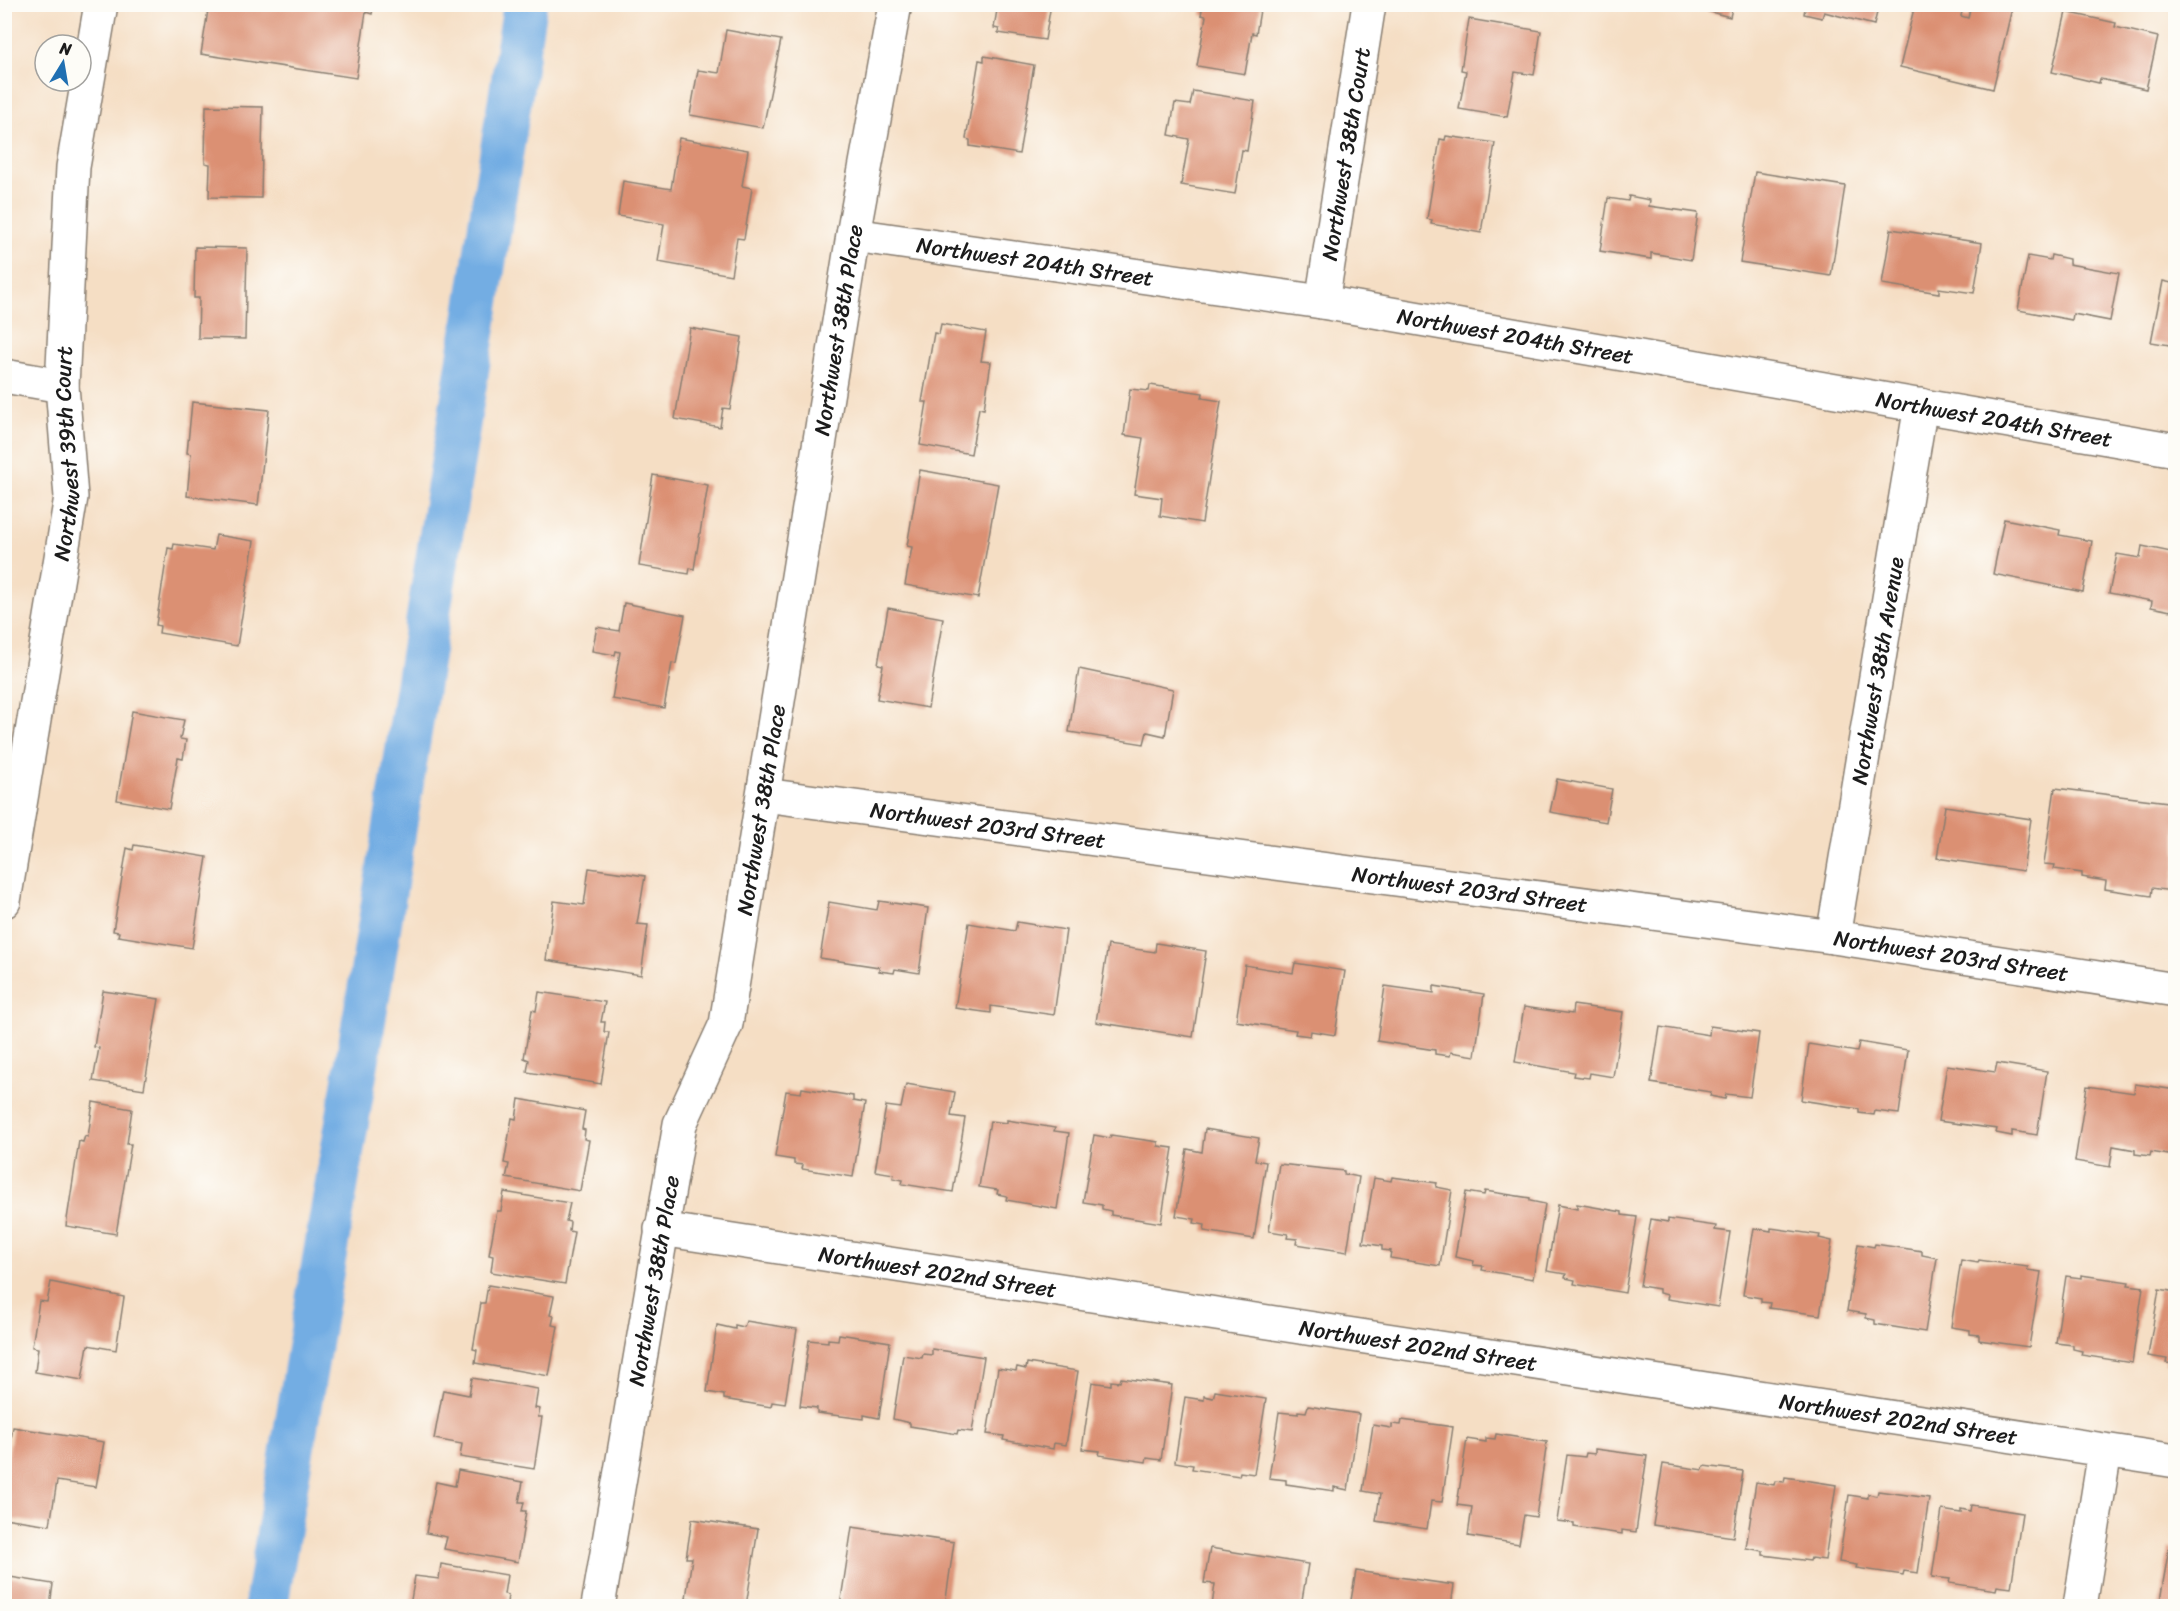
<svg xmlns="http://www.w3.org/2000/svg" width="2180" height="1611" font-family="Sriracha,sans-serif">
  <style>
    .lines { fill: none; stroke-linecap: round; stroke-linejoin: round }
    .canal { stroke: #73ade3; stroke-width: 44 }
    .building { fill: #db9073 }
    .street-casing { stroke: #887d70; stroke-width: 36 }
    .street { stroke: #fff; stroke-width: 33 }
    .labels { text-anchor: middle; dominant-baseline: central; stroke-width: 5; stroke-linejoin: round; paint-order: stroke }
    .street-label { font-size: 22px; fill: #1c1c1c; stroke: #fdfcf7 }
  </style>
  <rect width="100%" height="100%" fill="#fdfcf7"/>
  <filter id="ink" filterUnits="userSpaceOnUse"><feTurbulence type="fractalNoise" baseFrequency=".0167" numOctaves="2"/><feDisplacementMap in="SourceGraphic" scale="12" xChannelSelector="R" yChannelSelector="G"/><feConvolveMatrix kernelMatrix="1 2 1 2 8 2 1 2 1" color-interpolation-filters="sRGB"/></filter>
  <filter id="wash" filterUnits="userSpaceOnUse"><feTurbulence type="fractalNoise" baseFrequency=".008" numOctaves="4" result="noise"/><feDisplacementMap in="SourceGraphic" scale="24" xChannelSelector="R" yChannelSelector="G"/><feGaussianBlur stdDeviation="1.35" result="paint"/><feColorMatrix in="noise" values="0 0 0 0 0 0 0 0 0 0 0 0 0 0 0 0 0 1.4 0 .05"/><feComposite in="paint" operator="in"/></filter>
  <g filter="url(#wash)">
    <rect width="100%" height="100%" fill="#f5dec4"/>
    <g class="lines">
      <path class="canal" d="M266 1606 370 985 525 4"/>
    </g>
    <g id="blocks">
      <g class="building">
        <path d="M209 4H374L372 14 366 12 356 78 201 54Z"/>
        <path d="M998 4H1051L1045 40 998 33 999 29 994 28Z"/>
        <path d="M1203 4H1261L1256 34 1252 33 1245 74 1197 66 1206 16 1201 15Z"/>
        <path d="M1680 4H1733L1730 17Z"/>
        <path d="M1794 4H1879L1874 25 1824 12 1822 18 1804 14 1805 8Z"/>
        <path d="M1915 4 1963 7 1961 16 1968 18 1971 4H2013L1993 89 1900 67Z"/>
        <path d="M2066 12 2116 23 2115 27 2158 37 2146 89 2100 79 2099 83 2052 72Z"/>
        <path d="M1469 19 1541 31 1534 75 1515 72 1507 117 1459 109 1466 71 1461 70Z"/>
        <path d="M726 30 781 40 763 128 690 115 698 70 719 73Z"/>
        <path d="M984 56 1034 65 1019 154 970 146V140L966 139 979 60 984 61Z"/>
        <path d="M2176 59V92L2167 90Z"/>
        <path d="M1193 91 1255 101 1247 151 1242 150 1235 194 1181 185 1189 139 1169 135 1175 103 1190 105Z"/>
        <path d="M206 106 263 107 261 198 209 197 210 164 205 163Z"/>
        <path d="M1446 136 1495 143 1481 233 1431 224 1432 220 1427 219 1440 139 1445 140Z"/>
        <path d="M679 138 748 150 742 186 752 188 744 239 737 238 731 275 658 262 664 224 618 216 623 181 671 189Z"/>
        <path d="M1755 172 1845 186 1831 276 1740 262Z"/>
        <path d="M1629 196 1650 200 1649 206 1698 213 1691 260 1651 253V259L1600 251 1608 198 1628 201Z"/>
        <path d="M1891 229 1982 243 1974 293 1939 288V293L1882 284Z"/>
        <path d="M195 247 247 248 245 339 198 338 199 298H194Z"/>
        <path d="M2051 255 2069 259V264L2119 273 2110 321 2073 314 2072 320 2018 310 2028 256 2050 260Z"/>
        <path d="M2163 281 2176 284V346L2151 342Z"/>
        <path d="M941 324 986 332 981 361 991 362 984 409 979 408 971 454 920 445 927 402H922L934 333 939 334Z"/>
        <path d="M690 328 742 337 730 409 723 408 720 427 675 419Z"/>
        <path d="M1150 385 1203 393 1202 398 1221 401 1202 523 1160 516 1162 498 1134 494 1143 438 1124 435 1130 389 1149 391Z"/>
        <path d="M192 402 269 410 258 505 187 496 191 454 187 453Z"/>
        <path d="M920 470 998 484 978 598 905 585 912 547 907 546Z"/>
        <path d="M653 475 708 485 694 569 690 568 689 574 639 566Z"/>
        <path d="M2004 519 2060 530 2059 535 2092 541 2083 592 1993 574Z"/>
        <path d="M216 535 254 541 237 646 159 633 160 626 156 625 168 548 173 549 174 544 213 550Z"/>
        <path d="M2142 546 2176 553V607L2172 606 2171 611 2151 607 2152 601 2109 593 2117 554 2140 558Z"/>
        <path d="M624 603 685 615 676 664 672 663 664 708 612 699 620 652 616 651 615 655 592 651 597 627 619 631Z"/>
        <path d="M888 608 943 618 928 708 877 699 883 665 878 664Z"/>
        <path d="M1079 669 1173 689 1165 736 1147 732 1144 744 1069 732Z"/>
        <path d="M132 711 184 720 180 739 186 740 183 759 178 758 169 809 117 800Z"/>
        <path d="M1557 779 1612 789 1606 822 1550 812Z"/>
        <path d="M2055 788 2176 803V861L2171 891 2152 888 2151 896 2105 889 2106 881 2082 877V873L2054 869 2055 865 2044 864Z"/>
        <path d="M1945 806 2031 819 2023 871 1937 858Z"/>
        <path d="M134 845 207 857 192 948 118 936 119 932 113 931 127 848 133 850Z"/>
        <path d="M589 868 645 876 637 924 648 925 641 975 546 960 554 901 584 905Z"/>
        <path d="M879 901 928 908 919 973 895 969 894 973 879 971V967L820 958 829 902 877 910Z"/>
        <path d="M1017 922 1066 930 1054 1015 991 1006V1013L955 1008 969 923 1015 931Z"/>
        <path d="M1156 943 1206 951 1193 1037 1096 1022 1108 945 1155 952Z"/>
        <path d="M1295 963 1345 971 1335 1035 1311 1031 1310 1036 1295 1034 1296 1030 1236 1021 1245 965 1293 973Z"/>
        <path d="M1385 986 1434 993V986L1484 994 1475 1056 1451 1052 1450 1056 1435 1054V1050L1377 1041Z"/>
        <path d="M103 991 159 999 144 1089 93 1081 99 1048 94 1047Z"/>
        <path d="M539 992 605 1002 601 1022H605L604 1032H609L601 1084 527 1072 529 1060 524 1058 532 1010 536 1011Z"/>
        <path d="M1573 1005 1623 1012 1613 1077 1590 1073 1589 1078 1573 1076 1574 1072 1515 1062 1524 1007 1572 1014Z"/>
        <path d="M1710 1026 1759 1033 1750 1097 1726 1094 1725 1099 1710 1096 1711 1092 1651 1083 1660 1027 1709 1035Z"/>
        <path d="M1859 1042 1908 1050 1899 1114 1875 1111 1874 1115 1859 1113V1109L1801 1100 1809 1044 1857 1052Z"/>
        <path d="M1997 1063 2047 1071 2037 1135 2012 1131V1136L1996 1133 1997 1129 1938 1121 1947 1065 1995 1072Z"/>
        <path d="M906 1084 955 1092 951 1116 965 1118 953 1192 902 1184 903 1180 893 1178 894 1174 875 1171 886 1106 901 1108Z"/>
        <path d="M2135 1084 2176 1090 2175 1156 2151 1152 2150 1156 2135 1154V1150L2113 1146 2110 1167 2075 1161 2087 1086 2134 1093Z"/>
        <path d="M802 1088 853 1096V1101L865 1103 853 1177 802 1169 803 1165 794 1164V1160L775 1157 786 1091 801 1093Z"/>
        <path d="M519 1099 585 1111 582 1129 585 1130 584 1139 589 1140 580 1191 506 1178 509 1164 504 1163 512 1118 516 1119Z"/>
        <path d="M93 1102 132 1109 127 1144H131L116 1234 66 1226 79 1141 83 1142 85 1136 88 1137Z"/>
        <path d="M1007 1120 1055 1128 1054 1131 1069 1133 1057 1209 1006 1200 1007 1196 997 1194 998 1190 979 1187 990 1121 1007 1123Z"/>
        <path d="M1205 1129 1259 1138 1255 1160 1266 1162 1254 1239 1204 1231 1205 1225 1194 1223 1195 1219 1176 1216 1187 1149 1202 1152Z"/>
        <path d="M1094 1135 1110 1138 1111 1135 1158 1142V1146L1173 1148 1161 1223 1111 1215V1211L1102 1209V1205L1083 1202Z"/>
        <path d="M1279 1164 1344 1171V1174L1359 1177 1347 1252 1296 1244 1297 1239 1287 1238 1288 1234 1269 1231Z"/>
        <path d="M1392 1177 1437 1183 1436 1187 1452 1190 1440 1266 1390 1258 1391 1251 1382 1250V1246L1363 1243 1374 1178 1391 1181Z"/>
        <path d="M1485 1191 1530 1198V1201L1545 1204 1533 1279 1482 1270 1483 1266 1473 1265 1474 1261 1455 1257 1466 1192 1484 1195Z"/>
        <path d="M504 1192 570 1203 566 1221 570 1222 569 1231 574 1232 565 1284 491 1272 493 1256 489 1255 497 1211H501Z"/>
        <path d="M1577 1204 1622 1212V1215L1637 1217 1625 1293 1574 1284 1575 1280 1565 1278 1566 1274 1547 1271 1558 1205 1577 1209Z"/>
        <path d="M1651 1219 1668 1222V1219L1716 1226 1715 1230 1730 1232 1718 1307 1667 1299 1668 1295 1659 1293V1289L1640 1286Z"/>
        <path d="M1754 1228 1771 1231V1228L1820 1235 1819 1238 1832 1241 1820 1315 1769 1308 1770 1303 1761 1302V1298L1743 1295Z"/>
        <path d="M1858 1244 1874 1247 1875 1244 1922 1251V1255L1937 1258 1925 1332 1875 1324V1320L1866 1318V1314L1847 1311Z"/>
        <path d="M1961 1260 1978 1263 1979 1260 2028 1267 2027 1270 2041 1272 2029 1347 1979 1340V1335L1970 1334V1330L1951 1327Z"/>
        <path d="M2081 1275 2129 1282 2128 1285 2143 1287 2132 1363 2081 1355 2082 1351 2073 1349V1345L2056 1343 2066 1276 2081 1278Z"/>
        <path d="M51 1282 124 1297 116 1350 88 1345 82 1380 35 1372 38 1348 32 1347 39 1301 47 1302Z"/>
        <path d="M488 1285 554 1296 550 1315 554 1316 552 1325 558 1326 549 1376 475 1363 477 1350 473 1349 481 1303H485Z"/>
        <path d="M2159 1289 2176 1292V1364L2166 1363 2167 1359 2148 1356Z"/>
        <path d="M746 1321 797 1329 785 1404 772 1402 771 1407 724 1399V1395L707 1392 717 1325 735 1329V1325L744 1327Z"/>
        <path d="M839 1334 890 1342 879 1418 864 1415V1419L817 1413V1408L800 1406 809 1340 828 1342V1339L838 1340Z"/>
        <path d="M932 1349 984 1357 972 1432 958 1430 957 1434 910 1426V1423L893 1419 903 1355 922 1358 923 1354 932 1355Z"/>
        <path d="M1027 1363 1078 1371 1066 1445 1054 1443 1053 1449 1003 1440 1004 1436 987 1434 998 1368 1016 1371 1017 1367 1026 1369Z"/>
        <path d="M472 1378 538 1389 535 1408 540 1409 538 1417H542L534 1469 460 1457 462 1444 434 1439 443 1390 469 1395Z"/>
        <path d="M1121 1378 1172 1385 1161 1460 1147 1458 1146 1462 1099 1455 1100 1451 1082 1449 1092 1382 1111 1385V1381L1120 1382Z"/>
        <path d="M1215 1391 1266 1399 1254 1474 1240 1472 1239 1476 1192 1469 1193 1465 1175 1462 1185 1397 1204 1400V1396L1213 1398Z"/>
        <path d="M1308 1406 1359 1414 1348 1490 1334 1487V1491L1286 1484V1480L1269 1478 1279 1412 1298 1414V1411L1306 1412Z"/>
        <path d="M1402 1420 1453 1427 1442 1502 1431 1501 1427 1529 1376 1521 1380 1494 1363 1491 1373 1425 1392 1428V1424L1401 1425Z"/>
        <path d="M13 1427 104 1442 96 1487 57 1481 50 1525 4 1518V1478Z"/>
        <path d="M1496 1434 1547 1442 1536 1517 1524 1515 1519 1544 1468 1536 1472 1507 1457 1505 1467 1439 1486 1442V1438L1495 1439Z"/>
        <path d="M1595 1449 1647 1456 1636 1532 1622 1530V1534L1574 1527V1523L1557 1521 1567 1455 1585 1457 1586 1453 1595 1454Z"/>
        <path d="M1663 1464 1703 1470 1704 1466 1743 1471 1733 1537 1653 1525Z"/>
        <path d="M458 1470 523 1482 519 1502H524L522 1511H526L518 1562 444 1549 447 1537 426 1533 436 1482 455 1486Z"/>
        <path d="M1785 1477 1836 1485 1825 1560 1811 1558 1810 1561 1763 1555V1551L1746 1548 1756 1482 1774 1485 1775 1481 1784 1482Z"/>
        <path d="M1878 1491 1929 1498 1918 1573 1904 1571 1903 1575 1856 1568 1857 1565 1839 1562 1849 1495 1868 1498V1494L1877 1496Z"/>
        <path d="M1971 1505 2022 1513 2011 1588 1997 1586 1996 1590 1949 1583 1950 1579 1932 1577 1942 1510 1961 1513V1509L1970 1511Z"/>
        <path d="M692 1519 758 1529 746 1606 686 1598 692 1558H686Z"/>
        <path d="M852 1527 954 1542 945 1606H840Z"/>
        <path d="M1210 1548 1308 1564 1301 1606H1212L1215 1584 1204 1583Z"/>
        <path d="M2169 1548 2176 1549V1606H2159Z"/>
        <path d="M441 1564 507 1575 504 1594 508 1595 507 1603 511 1604 510 1606H410L415 1576 439 1579Z"/>
        <path d="M1356 1571 1454 1585 1451 1606H1350Z"/>
        <path d="M4 1576 53 1584 50 1606H4Z"/>
      </g>
    </g>
  </g>
  <g filter="url(#ink)">
    <use href="#blocks" fill-opacity="0" stroke="#887d70" stroke-width="1.5"/>
    <g class="lines">
      <g class="street-casing">
        <g id="street">
          <path id="s1" d="M853 235 1322 302 2176 450"/>
          <path id="s2" d="M1322 302 1369 4"/>
          <path d="M4 376 62 386"/>
          <path id="s3" d="M764 795 1833 937 2176 990"/>
          <path id="s4" d="M4 901 71 497 62 386 73 167 101 4"/>
          <path id="s5" d="M1833 937 1921 405"/>
          <path id="s6" d="M661 1229 2176 1461"/>
          <path id="s7" d="M598 1606 680 1124 726 1024 853 235 895 4"/>
          <path d="M2080 1606 2105 1451"/>
        </g>
      </g>
      <use href="#street" class="street"/>
    </g>
  </g>
  <g class="labels">
    <g class="street-label">
      <text stroke="none"><textPath href="#s2" startOffset="150">Northwest 38th Court</textPath></text>
      <text stroke="none"><textPath href="#s1" startOffset="184">Northwest 204th Street</textPath></text>
      <text stroke="none"><textPath href="#s7" startOffset="1302">Northwest 38th Place</textPath></text>
      <text stroke="none"><textPath href="#s1" startOffset="670">Northwest 204th Street</textPath></text>
      <text stroke="none"><textPath href="#s1" startOffset="1156">Northwest 204th Street</textPath></text>
      <text stroke="none"><textPath href="#s4" startOffset="453">Northwest 39th Court</textPath></text>
      <text stroke="none"><textPath href="#s5" startOffset="270">Northwest 38th Avenue</textPath></text>
      <text stroke="none"><textPath href="#s7" startOffset="816">Northwest 38th Place</textPath></text>
      <text stroke="none"><textPath href="#s3" startOffset="226">Northwest 203rd Street</textPath></text>
      <text stroke="none"><textPath href="#s3" startOffset="712">Northwest 203rd Street</textPath></text>
      <text stroke="none"><textPath href="#s3" startOffset="1198">Northwest 203rd Street</textPath></text>
      <text stroke="none"><textPath href="#s6" startOffset="280">Northwest 202nd Street</textPath></text>
      <text stroke="none"><textPath href="#s7" startOffset="330">Northwest 38th Place</textPath></text>
      <text stroke="none"><textPath href="#s6" startOffset="766">Northwest 202nd Street</textPath></text>
      <text stroke="none"><textPath href="#s6" startOffset="1252">Northwest 202nd Street</textPath></text>
    </g>
  </g>
  <rect width="2180" height="1611" fill="none" stroke="#fdfcf7" stroke-width="24"/>
  <g transform="translate(63 63) rotate(11)"><circle r="28" fill="#fdfcf7" stroke="#a3a29f" stroke-width="1.5"/>
  <path d="M0-4.5L10 22L0 15L-10 22Z" fill="#1f6fb2"/>
  <text y="-9" font-size="16" font-weight="bold" text-anchor="middle" fill="#1c1c1c">N</text>
  </g>
</svg>
